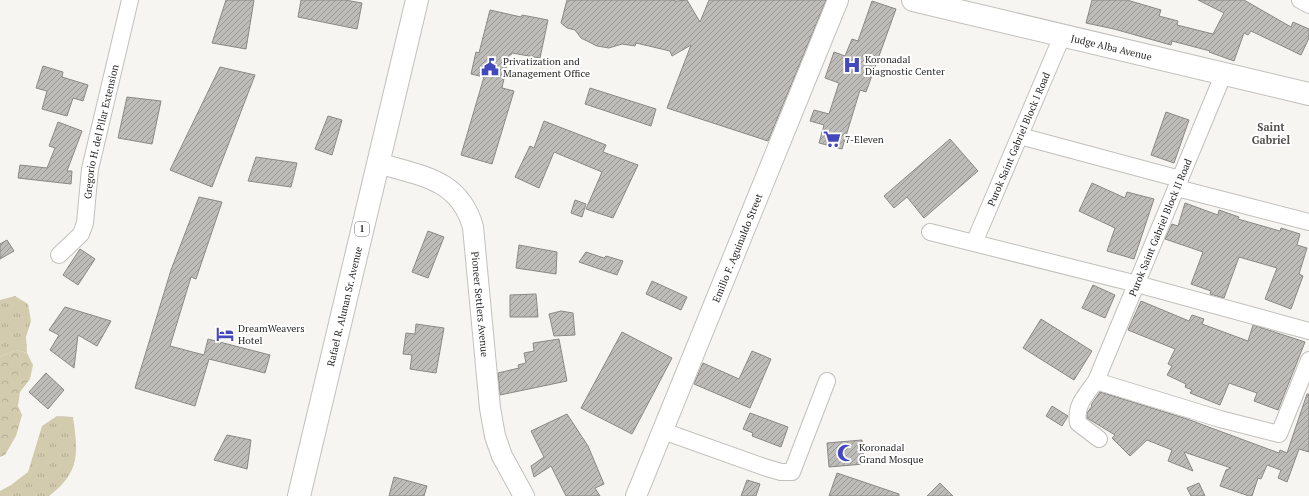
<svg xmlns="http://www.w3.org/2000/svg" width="1309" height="496" font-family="'PT Serif',serif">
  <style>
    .grass { fill: url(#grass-tufts) }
    .forest { fill: url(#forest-crowns) }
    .building { fill: url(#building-hatch); stroke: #8a8985 }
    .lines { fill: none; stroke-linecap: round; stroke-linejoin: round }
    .minor-casing { stroke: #c1c0bc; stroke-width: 18 }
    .tertiary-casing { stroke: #c1c0bc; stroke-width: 22 }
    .secondary-casing { stroke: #c1c0bc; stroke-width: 24 }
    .trunk-casing { stroke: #c1c0bc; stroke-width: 24 }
    .minor { stroke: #fff; stroke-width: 16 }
    .tertiary { stroke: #fff; stroke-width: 20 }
    .secondary { stroke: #fff; stroke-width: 22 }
    .trunk { stroke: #fff; stroke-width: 22 }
    .labels { text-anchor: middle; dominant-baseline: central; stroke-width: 4; stroke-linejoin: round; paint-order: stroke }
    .shield { fill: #fff; stroke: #686868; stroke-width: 1 }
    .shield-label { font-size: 9px; font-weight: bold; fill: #282827 }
    .street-label { font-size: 10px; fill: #282827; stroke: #fff }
    .poi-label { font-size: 10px; fill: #282827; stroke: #fff; text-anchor: start }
    .neighbourhood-label { font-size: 11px; font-weight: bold; fill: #52514e; stroke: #fff }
  </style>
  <defs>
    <pattern id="grass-tufts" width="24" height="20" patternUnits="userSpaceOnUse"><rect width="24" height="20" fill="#d3cbad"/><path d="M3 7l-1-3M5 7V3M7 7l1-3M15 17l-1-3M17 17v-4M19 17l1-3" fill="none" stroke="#b5ae95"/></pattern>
    <pattern id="forest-crowns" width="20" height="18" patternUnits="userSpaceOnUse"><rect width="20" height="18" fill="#d3cbad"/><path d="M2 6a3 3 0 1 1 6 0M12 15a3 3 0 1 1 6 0" fill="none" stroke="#b5ae95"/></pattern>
    <pattern id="building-hatch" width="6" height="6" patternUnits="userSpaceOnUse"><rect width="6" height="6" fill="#bdbcb8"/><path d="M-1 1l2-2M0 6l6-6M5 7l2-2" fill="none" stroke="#9a9996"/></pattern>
  </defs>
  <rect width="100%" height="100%" fill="#f6f5f1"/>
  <g class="grass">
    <path d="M15 296 28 304 31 321 26 337 27 353 16 350 0 357V300Z"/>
    <path d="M57 416 73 417C78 452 81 472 49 496H0V491L11 485 28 472 42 426Z"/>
  </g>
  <path class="forest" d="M16 350 27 353 33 365 30 379 20 392 18 406 22 415 16 436 5 455 0 457V357Z"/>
  <g class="building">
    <path d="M226 0H254L246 49 212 43Z"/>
    <path d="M301 0H345L362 3 357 29 298 17Z"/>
    <path d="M567 0H672L676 1 687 0 700 22 709 0H826L768 141 667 108 691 45 672 56 670 51 636 43 635 46 622 44 609 48 597 46 581 38 575 30 567 28 561 23Z"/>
    <path d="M1092 0H1127L1161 10 1159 16 1178 21 1177 25 1213 34 1224 13 1198 0H1244L1291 27 1293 22 1309 29V38L1301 55 1251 31 1248 35 1244 33 1234 61 1209 52 1210 51 1172 41 1171 45 1114 29 1086 23Z"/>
    <path d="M872 1 896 9 866 92 860 90 842 149 819 143 824 125 810 121 814 110 829 114 839 83 825 78 834 52 845 56 852 39 858 41Z"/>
    <path d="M490 10 521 17 522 15 548 20 540 58 512 53 511 55H509L502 88 514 91 492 164 461 155 484 77 471 74 476 52 479 53Z"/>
    <path d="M43 66 63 72 62 77 88 85 83 101 73 98 67 116 42 109 47 91 36 88Z"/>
    <path d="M220 67 255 75 212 187 170 170Z"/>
    <path d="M590 88 656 109 651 126 585 104Z"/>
    <path d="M127 97 161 101 152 144 118 138Z"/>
    <path d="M1166 112 1189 120 1174 163 1151 155Z"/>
    <path d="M328 116 342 120 332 155 315 149Z"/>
    <path d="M544 121 606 145 603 152 638 165 613 218 586 209 602 172 554 152 539 188 515 177 530 146 534 148Z"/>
    <path d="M58 122 82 131 67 171H72L71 184 18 178 20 165 47 168 55 148 49 146Z"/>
    <path d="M950 139 978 171 924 218 907 197 894 208 884 196Z"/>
    <path d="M256 157 297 163 291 187 248 181Z"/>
    <path d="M1092 183 1125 198 1127 192 1154 199 1134 259 1107 251 1115 228 1079 211Z"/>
    <path d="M199 197 222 202 196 279 191 277 170 346 204 355 208 339 270 355 265 373 209 359 195 406 135 388 171 270Z"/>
    <path d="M575 200 586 204 582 217 571 213Z"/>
    <path d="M1185 203 1218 215 1219 210 1239 217 1238 219 1280 231 1281 228 1300 234 1297 245 1307 248 1299 274 1303 276 1291 309 1265 299 1277 268 1239 257 1224 298 1210 294 1211 291 1191 284 1203 252 1165 239 1172 224 1178 226Z"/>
    <path d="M428 231 444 237 428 278 412 272Z"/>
    <path d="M7 240 14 251 0 259V244Z"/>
    <path d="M519 245 557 252 556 274 516 268Z"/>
    <path d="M80 249 95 259 78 285 63 275Z"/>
    <path d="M586 252 604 258 606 256 623 261 617 275 579 262Z"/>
    <path d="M652 281 687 297 681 310 646 294Z"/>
    <path d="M1093 285 1115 295 1105 318 1082 308Z"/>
    <path d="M536 294 538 317H510V295Z"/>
    <path d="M1141 301 1189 321 1192 315 1204 319 1202 324 1248 341 1253 325 1305 342 1278 410 1254 401 1257 393 1229 383 1220 405 1190 393 1192 390 1185 387 1186 384 1167 375 1172 366 1168 364 1175 349 1128 330Z"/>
    <path d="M65 307 111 321 97 346 78 335 74 368 50 350 59 335 49 330Z"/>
    <path d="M561 311 573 313 575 335 554 336 549 314Z"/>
    <path d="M1041 319 1092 351 1074 380 1023 348Z"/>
    <path d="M416 324 444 328 436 373 410 369 412 355 403 354 406 333 415 334Z"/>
    <path d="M622 332 672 358 632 434 581 408Z"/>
    <path d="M559 339 567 381 500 395 498 373 519 368 518 365 526 363 524 353 534 351 533 343Z"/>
    <path d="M752 351 771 359 750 408 694 384 703 363 739 379Z"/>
    <path d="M46 373 64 390 48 409 29 392Z"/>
    <path d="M1100 392 1187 419 1279 453 1280 450 1287 453 1307 394H1309V452L1299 449 1287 482 1278 478 1281 470 1267 465 1261 479 1258 478 1252 496H1249L1220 486 1226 470 1231 468 1184 452 1193 471 1168 461 1172 450 1147 440 1130 456 1112 438 1115 435 1087 418V413L1092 406 1091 405Z"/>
    <path d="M1052 406 1068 416 1062 426 1046 416Z"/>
    <path d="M750 413 788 427 781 447 752 436 753 433 743 429Z"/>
    <path d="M567 414 588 446 604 484 595 488 600 496H566L551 466 534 477 531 466 544 457 531 431Z"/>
    <path d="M227 435 251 440 247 469 214 460Z"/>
    <path d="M862 440 864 464 829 467 827 443Z"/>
    <path d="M837 473 899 494V496H829Z"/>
    <path d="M394 477 427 486 424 496H389Z"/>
    <path d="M747 480 760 484 756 496H741Z"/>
    <path d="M940 483 953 496H927Z"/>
    <path d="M1199 483 1205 496H1191L1187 488Z"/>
  </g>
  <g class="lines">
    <g class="minor-casing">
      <g id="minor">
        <path d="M1300 0 1309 5"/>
        <path d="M1020 136 1180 179"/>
        <path d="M1177 188 1309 222"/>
        <path d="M930 232 1137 284 1309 331"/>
        <path id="s1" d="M974 243 1063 34"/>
        <path id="s2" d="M59 255 81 234 85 223 90 169 130 0"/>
        <path d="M1096 381 1220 419 1279 434 1309 360"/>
        <path d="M663 431 767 468 781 472H792L827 381"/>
        <path id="s3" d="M1099 439 1078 423C1075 405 1086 395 1096 381L1224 73"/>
      </g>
    </g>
    <g class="tertiary-casing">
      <g id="tertiary">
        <path id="s4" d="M378 163C420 176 459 178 473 227L490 408 495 436 502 456 524 496"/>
        <path id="s5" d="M636 496 838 0"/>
      </g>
    </g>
    <g class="secondary-casing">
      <g id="secondary">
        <path id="s6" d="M913 0 1309 94"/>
      </g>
    </g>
    <g class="trunk-casing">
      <g id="trunk">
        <path id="s7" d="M299 496 417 0"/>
      </g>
    </g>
    <use href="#minor" class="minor"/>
    <use href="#tertiary" class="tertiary"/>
    <use href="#secondary" class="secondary"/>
    <use href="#trunk" class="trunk"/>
  </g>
  <defs>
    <g id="hospital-bare" transform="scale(1.38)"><path d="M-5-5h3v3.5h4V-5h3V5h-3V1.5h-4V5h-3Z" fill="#4348bd" stroke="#fff" stroke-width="2.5" paint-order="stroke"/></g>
    <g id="civic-bare" transform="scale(1.38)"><path d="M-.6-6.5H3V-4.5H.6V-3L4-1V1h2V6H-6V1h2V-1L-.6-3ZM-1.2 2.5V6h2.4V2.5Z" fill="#4348bd" stroke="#fff" stroke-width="2.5" paint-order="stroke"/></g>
    <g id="supermarket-bare" transform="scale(1.38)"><path d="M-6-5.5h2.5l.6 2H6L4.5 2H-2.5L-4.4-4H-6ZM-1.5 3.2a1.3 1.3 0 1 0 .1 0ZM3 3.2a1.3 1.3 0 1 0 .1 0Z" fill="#4348bd" stroke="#fff" stroke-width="2.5" paint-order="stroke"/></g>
    <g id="hotel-bare" transform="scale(1.38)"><path d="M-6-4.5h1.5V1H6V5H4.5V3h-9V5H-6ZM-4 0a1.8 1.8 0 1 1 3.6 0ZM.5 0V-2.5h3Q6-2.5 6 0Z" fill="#4348bd" stroke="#fff" stroke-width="2.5" paint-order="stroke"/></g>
    <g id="mosque-bare" transform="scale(1.38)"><path d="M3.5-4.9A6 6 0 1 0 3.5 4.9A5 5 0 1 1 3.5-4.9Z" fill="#4348bd" stroke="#fff" stroke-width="2.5" paint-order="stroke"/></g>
  </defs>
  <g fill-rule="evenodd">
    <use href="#hospital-bare" x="852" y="65"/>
    <use href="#civic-bare" x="490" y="67"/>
    <use href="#supermarket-bare" x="832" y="139"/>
    <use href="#hotel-bare" x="225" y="334"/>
    <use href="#mosque-bare" x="846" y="453"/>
  </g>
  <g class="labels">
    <rect class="shield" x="355" y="222" width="14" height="14" rx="3"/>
    <g class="shield-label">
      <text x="362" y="229">1</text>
    </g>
    <g class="street-label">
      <text stroke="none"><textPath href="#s6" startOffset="204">Judge Alba Avenue</textPath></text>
      <text stroke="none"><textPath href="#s2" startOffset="135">Gregorio H. del Pilar Extension</textPath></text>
      <text stroke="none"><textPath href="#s1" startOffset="113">Purok Saint Gabriel Block I Road</textPath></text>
      <text stroke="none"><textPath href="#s3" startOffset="240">Purok Saint Gabriel Block II Road</textPath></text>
      <text stroke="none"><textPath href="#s5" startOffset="268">Emilio F. Aguinaldo Street</textPath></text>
      <text stroke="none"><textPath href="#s4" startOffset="199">Pioneer Settlers Avenue</textPath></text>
      <text stroke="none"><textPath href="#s7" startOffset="195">Rafael R. Alunan Sr. Avenue</textPath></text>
    </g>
    <g class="poi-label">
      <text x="865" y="59">Koronadal<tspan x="865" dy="12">Diagnostic Center</tspan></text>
      <text x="503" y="61">Privatization and<tspan x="503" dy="12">Management Office</tspan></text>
      <text x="845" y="139">7-Eleven</text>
      <text x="238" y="328">DreamWeavers<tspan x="238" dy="12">Hotel</tspan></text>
      <text x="859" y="447">Koronadal<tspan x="859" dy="12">Grand Mosque</tspan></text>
    </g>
    <g class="neighbourhood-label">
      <text x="1271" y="127">Saint<tspan x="1271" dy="13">Gabriel</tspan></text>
    </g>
  </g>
</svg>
